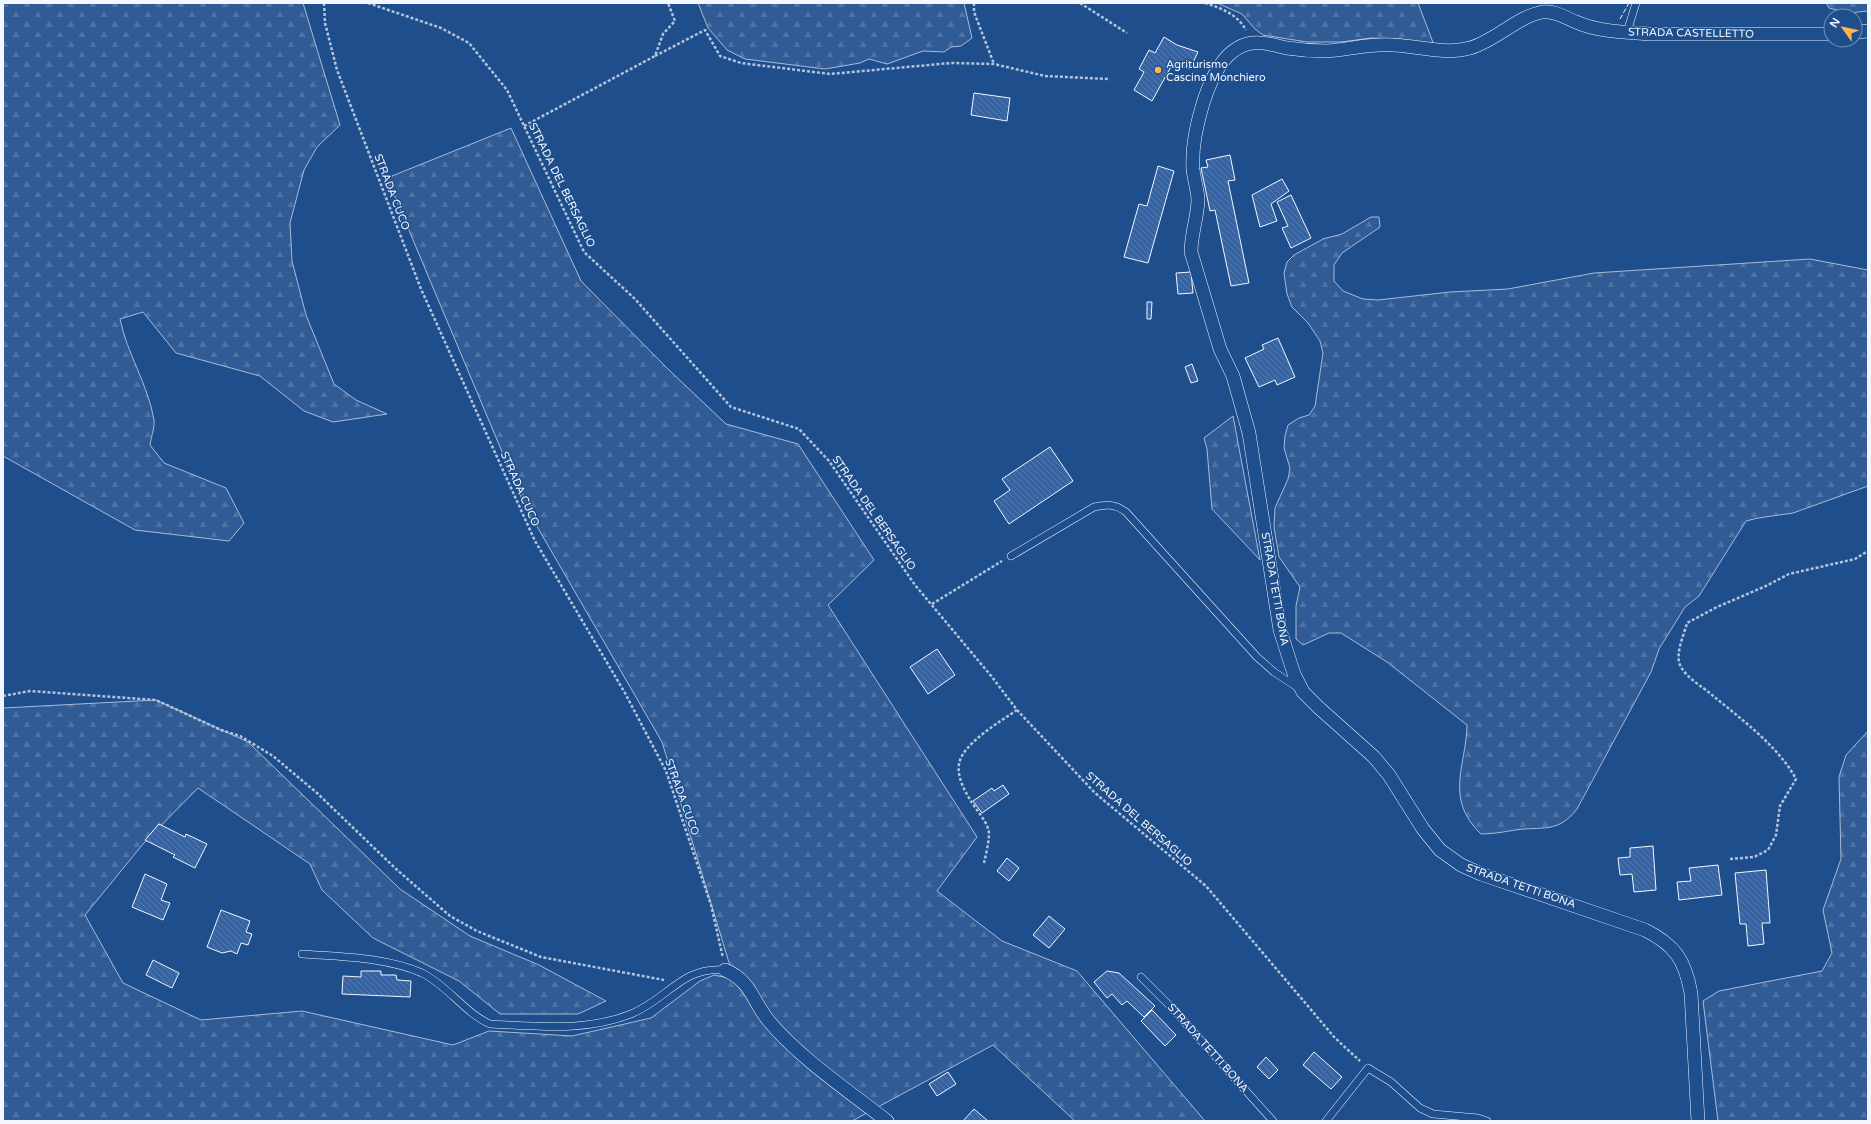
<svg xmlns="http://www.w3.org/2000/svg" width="1871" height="1124" font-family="'Varela Round',sans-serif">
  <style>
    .forest { fill: url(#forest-firs); stroke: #a8bbd7 }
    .building { fill: url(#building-back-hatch); stroke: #f2f6ff }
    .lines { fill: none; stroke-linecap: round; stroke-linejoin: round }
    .service-casing { stroke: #f2f6ff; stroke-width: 8 }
    .minor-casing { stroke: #f2f6ff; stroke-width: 14 }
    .path { stroke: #b3c4dc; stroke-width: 2.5; stroke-dasharray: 3 2; stroke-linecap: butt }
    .service { stroke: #1f4e8c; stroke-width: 7 }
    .minor { stroke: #1f4e8c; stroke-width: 13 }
    .fence { stroke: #f2f6ff; stroke-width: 1; stroke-dasharray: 5 2; stroke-linecap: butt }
    .poi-dot { fill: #ffb74d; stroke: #1f4e8c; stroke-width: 1.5 }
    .labels { text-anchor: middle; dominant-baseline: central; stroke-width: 3; stroke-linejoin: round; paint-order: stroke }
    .street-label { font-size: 11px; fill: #f2f6ff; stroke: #1f4e8c }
    .poi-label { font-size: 11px; fill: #f2f6ff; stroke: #1f4e8c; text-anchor: start }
  </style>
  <defs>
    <pattern id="forest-firs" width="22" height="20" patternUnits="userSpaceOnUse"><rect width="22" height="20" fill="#305b95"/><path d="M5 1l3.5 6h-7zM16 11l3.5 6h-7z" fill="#4e73a5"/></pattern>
    <pattern id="building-back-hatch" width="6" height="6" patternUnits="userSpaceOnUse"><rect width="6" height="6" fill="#3563a3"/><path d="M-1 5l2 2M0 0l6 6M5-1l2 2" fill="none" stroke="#537ab1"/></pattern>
  </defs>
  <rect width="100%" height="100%" fill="#1f4e8c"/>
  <g class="forest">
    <path d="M3 3H303L340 125 317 147 304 170 290 223 292 261 306 315 334 384 356 400 387 414 333 422 304 411 260 376 176 353 143 312 120 319C127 354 148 384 154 420 155 427 151 437 150 445L164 463 226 488 244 523 229 541 135 530 3 456Z"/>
    <path d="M698 3H964L972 38 961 46 951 47 944 52 923 51 887 64 869 59 860 63 825 69 745 59 727 50 708 28Z"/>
    <path d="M1217 3H1418L1434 45 1401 39 1371 38 1341 42H1307L1263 35 1255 29 1242 14Z"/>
    <path d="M1826 3H1868V11L1849 13 1829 8Z"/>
    <path d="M511 128 581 281 668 369 726 424 798 444 874 560 828 605 977 837 937 891 1002 941 1077 971 1205 1121H1075L993 1045 852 1121H3V708L156 700 248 742 400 889 470 936 539 965 606 1001 578 1014H500L459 981 373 938 322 890 310 864 198 788 143 844 85 915 123 983 201 1020 302 1011 453 1045 489 1031 572 1036 651 1018 700 981 714 975 734 979 662 742 524 504 387 178Z"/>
    <path d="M1371 217H1379L1380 227 1342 253 1334 265V281L1343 291 1363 299 1378 300 1450 292 1508 289 1594 273 1810 259 1868 270V486L1793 513 1758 518 1746 521 1699 596 1685 607 1659 649 1651 672 1577 809C1557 834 1543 826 1515 830 1503 832 1493 834 1481 834 1444 798 1466 767 1467 725L1387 662 1341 633H1329L1303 645 1296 639V606L1300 587 1279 557 1274 527 1275 508 1288 479 1290 468 1284 448 1285 436 1288 425 1299 418 1309 415 1315 406 1323 353 1320 341 1308 323 1292 307 1287 294 1284 273 1287 262 1294 255 1323 239 1342 234Z"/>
    <path d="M1233 416 1260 560 1212 509 1207 449 1204 438Z"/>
    <path d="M1868 731V1121H1718L1703 1001 1719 991 1822 971 1832 953 1823 910 1841 859 1839 777 1846 755Z"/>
  </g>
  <g class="building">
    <path d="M1164 37 1177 45 1198 52 1190 69 1173 63 1152 101 1134 90 1144 72 1139 69 1149 50 1155 53Z"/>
    <path d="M974 93 1010 98 1007 121 971 115Z"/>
    <path d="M1230 155 1235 180 1228 181 1249 283 1231 286 1215 210 1210 211 1201 168 1208 167 1206 160Z"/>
    <path d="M1158 166 1174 171 1148 263 1124 257 1139 204 1147 206Z"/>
    <path d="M1282 179 1289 191 1271 204 1277 221 1260 227 1252 195Z"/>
    <path d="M1291 195 1311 238 1291 248 1282 228 1288 226 1277 202Z"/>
    <path d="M1191 272 1193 293 1178 294 1176 273Z"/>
    <path d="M1147 302H1152L1151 319H1147Z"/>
    <path d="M1278 338 1295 377 1277 385 1275 380 1259 387 1245 358 1264 349 1262 345Z"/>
    <path d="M1192 364 1198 381 1191 383 1185 367Z"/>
    <path d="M1050 447 1073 481 1009 524 994 501 1010 490 1002 479Z"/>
    <path d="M937 649 955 675 928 694 910 667Z"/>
    <path d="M1003 785 1009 794 982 813 973 801 992 788 994 791Z"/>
    <path d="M159 824 185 837 186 834 207 844 195 868 173 857 175 855 145 840Z"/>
    <path d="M1653 846 1656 890 1634 892 1632 874 1620 875 1618 858 1630 857V848Z"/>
    <path d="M1007 858 1019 868 1009 881 997 871Z"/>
    <path d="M1718 865 1722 895 1679 900 1677 882 1691 881 1689 868Z"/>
    <path d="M1766 870 1770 923H1762L1764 944 1748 946 1746 924H1740L1735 873Z"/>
    <path d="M145 874 167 884 161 900 170 903 163 920 132 907Z"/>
    <path d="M221 910 250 921 246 932 252 934 248 945 241 943 237 954 231 951 222 953 207 947Z"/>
    <path d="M1049 916 1065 929 1049 948 1033 935Z"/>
    <path d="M153 960 179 973 172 988 146 975Z"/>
    <path d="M361 971H381V975H396L397 980 411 981 410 997 342 994 343 976 361 977Z"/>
    <path d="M1107 971 1119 973 1155 1006 1144 1017 1127 1001 1122 1005 1112 994 1107 998 1094 982Z"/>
    <path d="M1152 1010 1176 1035 1165 1046 1141 1021Z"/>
    <path d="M1314 1052 1342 1077 1331 1089 1303 1065Z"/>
    <path d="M1266 1057 1278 1070 1269 1079 1257 1067Z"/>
    <path d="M948 1072 956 1084 937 1096 929 1084Z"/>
    <path d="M974 1109 988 1121H963Z"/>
  </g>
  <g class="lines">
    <g class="service-casing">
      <g id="service">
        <path d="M1627 32 1636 3"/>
        <path d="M1011 556 1094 507C1107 504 1115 504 1126 512L1257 657 1274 672 1300 689"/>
        <path d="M302 954C341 957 386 957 422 973 447 985 466 1014 490 1024 537 1026 586 1032 631 1014 668 999 682 966 725 970"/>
        <path d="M1141 977 1172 1008 1273 1121"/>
        <path d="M1326 1121 1368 1068 1391 1082 1420 1108 1433 1114 1478 1118 1487 1121"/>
      </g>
    </g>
    <g class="minor-casing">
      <g id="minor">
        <path d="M1855 32 1868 31"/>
        <path d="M725 970C751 981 752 1000 768 1020 797 1056 850 1092 887 1121"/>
        <path d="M1698 1121 1691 993C1685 960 1675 945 1645 930L1481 874 1461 865 1440 850 1423 829 1389 775 1374 757 1318 707 1303 692 1294 674 1280 630 1249 433 1233 376 1220 349 1191 252C1191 235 1197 219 1198 201 1198 191 1194 180 1193 169 1191 138 1206 73 1232 52 1237 48 1245 44 1252 43 1262 41 1277 46 1287 48 1300 50 1313 51 1326 51 1348 50 1370 43 1393 45 1419 46 1444 55 1470 48 1495 41 1517 17 1542 12 1554 10 1566 18 1576 22 1599 32 1625 32 1649 34H1831"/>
      </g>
    </g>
    <g class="path">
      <path d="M324 3 325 23 337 70 421 289 535 541 625 693 666 771 711 905 723 958"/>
      <path d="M368 3 441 28 469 43 507 90 584 252 635 299 731 407 799 429 829 461 915 585 992 677 1017 710 1095 793 1206 886 1335 1038 1360 1061"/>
      <path d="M974 3V12L994 64"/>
      <path d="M1080 3 1127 33"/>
      <path d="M1205 3C1221 8 1237 14 1246 30"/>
      <path d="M655 56 705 30 720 56 741 63 830 74 951 63 994 64 1045 76 1108 79"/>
      <path d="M524 126 655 56 663 34 675 21 668 3"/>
      <path d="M932 604 1002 561"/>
      <path d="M3 696 30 691 156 700 221 730 240 736 273 756 317 793 396 869 450 916 477 931 541 957 664 980"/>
      <path d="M1730 859 1754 857 1768 850 1776 835 1780 806 1796 779C1779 747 1740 718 1712 695 1702 686 1686 678 1680 665 1675 654 1684 635 1687 623L1717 607 1766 586 1789 574 1855 559 1868 551"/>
      <path d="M984 863C986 854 989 842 989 833 988 822 976 810 971 801 964 790 957 777 959 764 962 744 1001 721 1017 710"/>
    </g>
    <use href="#service" class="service"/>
    <use href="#minor" class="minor"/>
    <path class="fence" d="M1620 19 1629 3"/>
  </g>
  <circle class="poi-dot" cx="1158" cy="70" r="4"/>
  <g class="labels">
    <g class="street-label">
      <text transform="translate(1691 33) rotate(1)">STRADA CASTELLETTO</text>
      <text transform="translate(562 185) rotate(64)">STRADA DEL BERSAGLIO</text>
      <text transform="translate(392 192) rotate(69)">STRADA CUCO</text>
      <text transform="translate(520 489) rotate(66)">STRADA CUCO</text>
      <text transform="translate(874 513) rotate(55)">STRADA DEL BERSAGLIO</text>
      <text transform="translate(1275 589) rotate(80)">STRADA TETTI BONA</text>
      <text transform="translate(682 797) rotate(70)">STRADA CUCO</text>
      <text transform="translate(1139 819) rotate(41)">STRADA DEL BERSAGLIO</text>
      <text transform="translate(1521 886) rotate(19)">STRADA TETTI BONA</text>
      <text transform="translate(1208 1048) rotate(48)">STRADA TETTI BONA</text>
    </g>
    <g class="poi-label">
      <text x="1166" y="64">Agriturismo<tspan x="1166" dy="13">Cascina Monchiero</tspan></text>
    </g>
  </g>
  <rect width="1871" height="1124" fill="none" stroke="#f2f6ff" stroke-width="8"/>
  <g transform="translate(1843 28) rotate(303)"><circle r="19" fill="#1f4e8c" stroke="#7391ba"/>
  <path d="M0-3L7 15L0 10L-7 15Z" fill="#ffb74d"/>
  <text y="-6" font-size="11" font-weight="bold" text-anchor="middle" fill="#f2f6ff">N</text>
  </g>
</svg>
